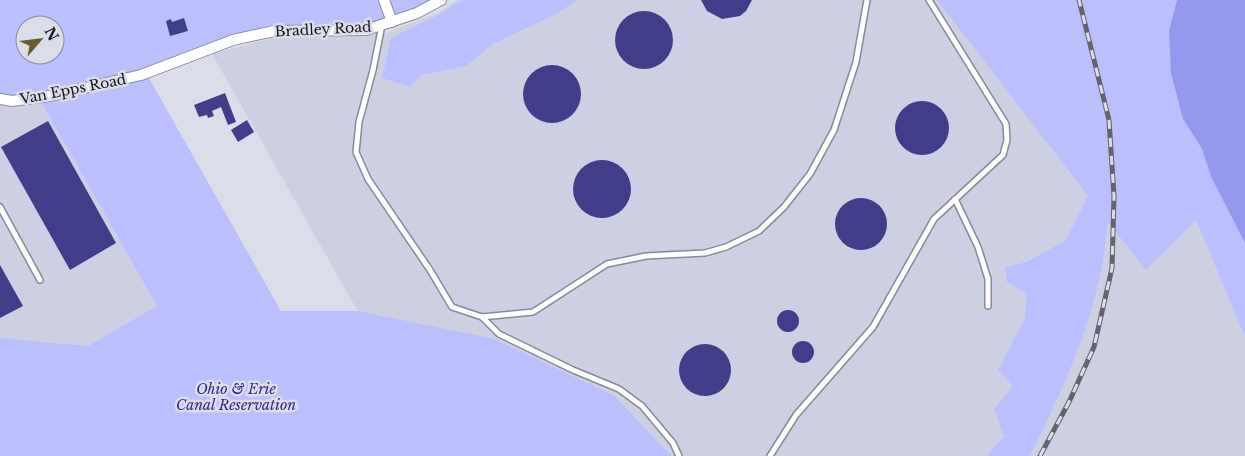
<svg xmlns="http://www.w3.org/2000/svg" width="1245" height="456" font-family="'Libre Baskerville',serif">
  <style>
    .built { fill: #cdd0e3 }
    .green { fill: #bbbffe; fill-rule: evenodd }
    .water { fill: #9599ed }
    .building { fill: #403e89 }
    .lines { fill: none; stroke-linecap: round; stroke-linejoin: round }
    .service-casing { stroke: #888995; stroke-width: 8 }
    .minor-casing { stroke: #888995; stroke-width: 12 }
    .service { stroke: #fff; stroke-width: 5 }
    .minor { stroke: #fff; stroke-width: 10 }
    .rail-casing { stroke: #62636b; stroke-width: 5 }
    .rail { stroke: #dcddea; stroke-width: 3; stroke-dasharray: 9; stroke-linecap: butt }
    .labels { text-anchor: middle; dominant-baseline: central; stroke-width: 5; stroke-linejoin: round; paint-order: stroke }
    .street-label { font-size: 14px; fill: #131318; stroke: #dcddea }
    .park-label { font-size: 14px; font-style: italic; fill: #322685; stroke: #dcddea }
  </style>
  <rect width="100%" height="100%" fill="#dcddea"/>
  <g class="built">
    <path d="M457 0H937L1146 270 1196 219 1245 337V456H529L385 359 212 54 276 37 383 34 439 12Z"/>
    <path d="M39 97 158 306 88 346 0 338V99Z"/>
  </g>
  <g class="green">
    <path d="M0 0H441L366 30 274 31 146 73 281 311H358L494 339 615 396 671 456H0V338L88 346 157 306 39 98 0 99ZM25 25H55V55H25Z"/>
    <path d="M462 0H577L558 13 493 44 466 66 422 75 410 87 382 78 391 38 440 14Z"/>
    <path d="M937 0H1177L1169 30 1183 119 1202 149 1211 177 1245 243V337L1196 220 1146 270 1108 222C1101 307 1067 381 1030 456H987L1004 436 994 409 1013 386 998 370 1025 318 1027 294 1007 282 1005 267 1027 262 1066 240 1088 196Z"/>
  </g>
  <path class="water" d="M1177 0H1245V243L1211 177 1202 149 1183 119 1171 73 1169 30Z"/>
  <g class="building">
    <path d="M701 0H752L746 11 740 16 722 19 707 11Z"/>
    <circle cx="644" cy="40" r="29"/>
    <path d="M184 18 188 31 170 36 166 21 171 19 172 22Z"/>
    <circle cx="552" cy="94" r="29"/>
    <path d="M225 93 236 122 228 125 221 107 212 111 214 116 208 118 207 115 199 117 194 105Z"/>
    <circle cx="922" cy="128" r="27"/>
    <path d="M247 120 254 132 238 142 231 130Z"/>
    <path d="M48 121 116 243 70 270 1 147Z"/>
    <circle cx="602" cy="189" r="29"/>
    <circle cx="861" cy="224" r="26"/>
    <path d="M0 265 23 306 0 318Z"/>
    <circle cx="788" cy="321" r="11"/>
    <circle cx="803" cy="352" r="11"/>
    <circle cx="705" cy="370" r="26"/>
  </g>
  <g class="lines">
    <g class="service-casing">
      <g id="service">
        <path d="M382 25 373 70 359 122 356 152 368 179 430 270 452 307 482 317 533 312 607 264 646 256 705 253 726 247 759 231 784 207 810 174 834 130 856 62 867 0"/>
        <path d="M955 199 978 247 988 279V306"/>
        <path d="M0 207 40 280"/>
        <path d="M482 317 499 334 573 370 619 389 642 406 673 443 679 456"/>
        <path d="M770 456 796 415 873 327 934 219 1003 155 1007 140 1006 124 929 0"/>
      </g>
    </g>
    <g class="minor-casing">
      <g id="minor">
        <path d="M384 0 392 22"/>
        <path d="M0 99 12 101 50 96 141 75 233 40 274 31 366 30 417 13 441 0"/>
      </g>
    </g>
    <use href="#service" class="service"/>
    <use href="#minor" class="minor"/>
    <g class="rail-casing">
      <path id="rail" d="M1040 456 1069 402 1094 347 1112 268 1114 196 1109 120 1079 0"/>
    </g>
    <use href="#rail" class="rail"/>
  </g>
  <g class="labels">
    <g class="street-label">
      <text transform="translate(323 29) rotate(-3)">Bradley Road</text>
      <text transform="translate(73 89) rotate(-11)">Van Epps Road</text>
    </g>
    <g class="park-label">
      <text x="236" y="389">Ohio &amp; Erie<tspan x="236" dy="16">Canal Reservation</tspan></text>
    </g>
  </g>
  <g transform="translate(40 40) rotate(62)"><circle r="24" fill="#dcddea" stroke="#8c8c96"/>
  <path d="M0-4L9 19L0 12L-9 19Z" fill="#665e2a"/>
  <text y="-8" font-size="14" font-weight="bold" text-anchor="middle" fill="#131318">N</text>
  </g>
</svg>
